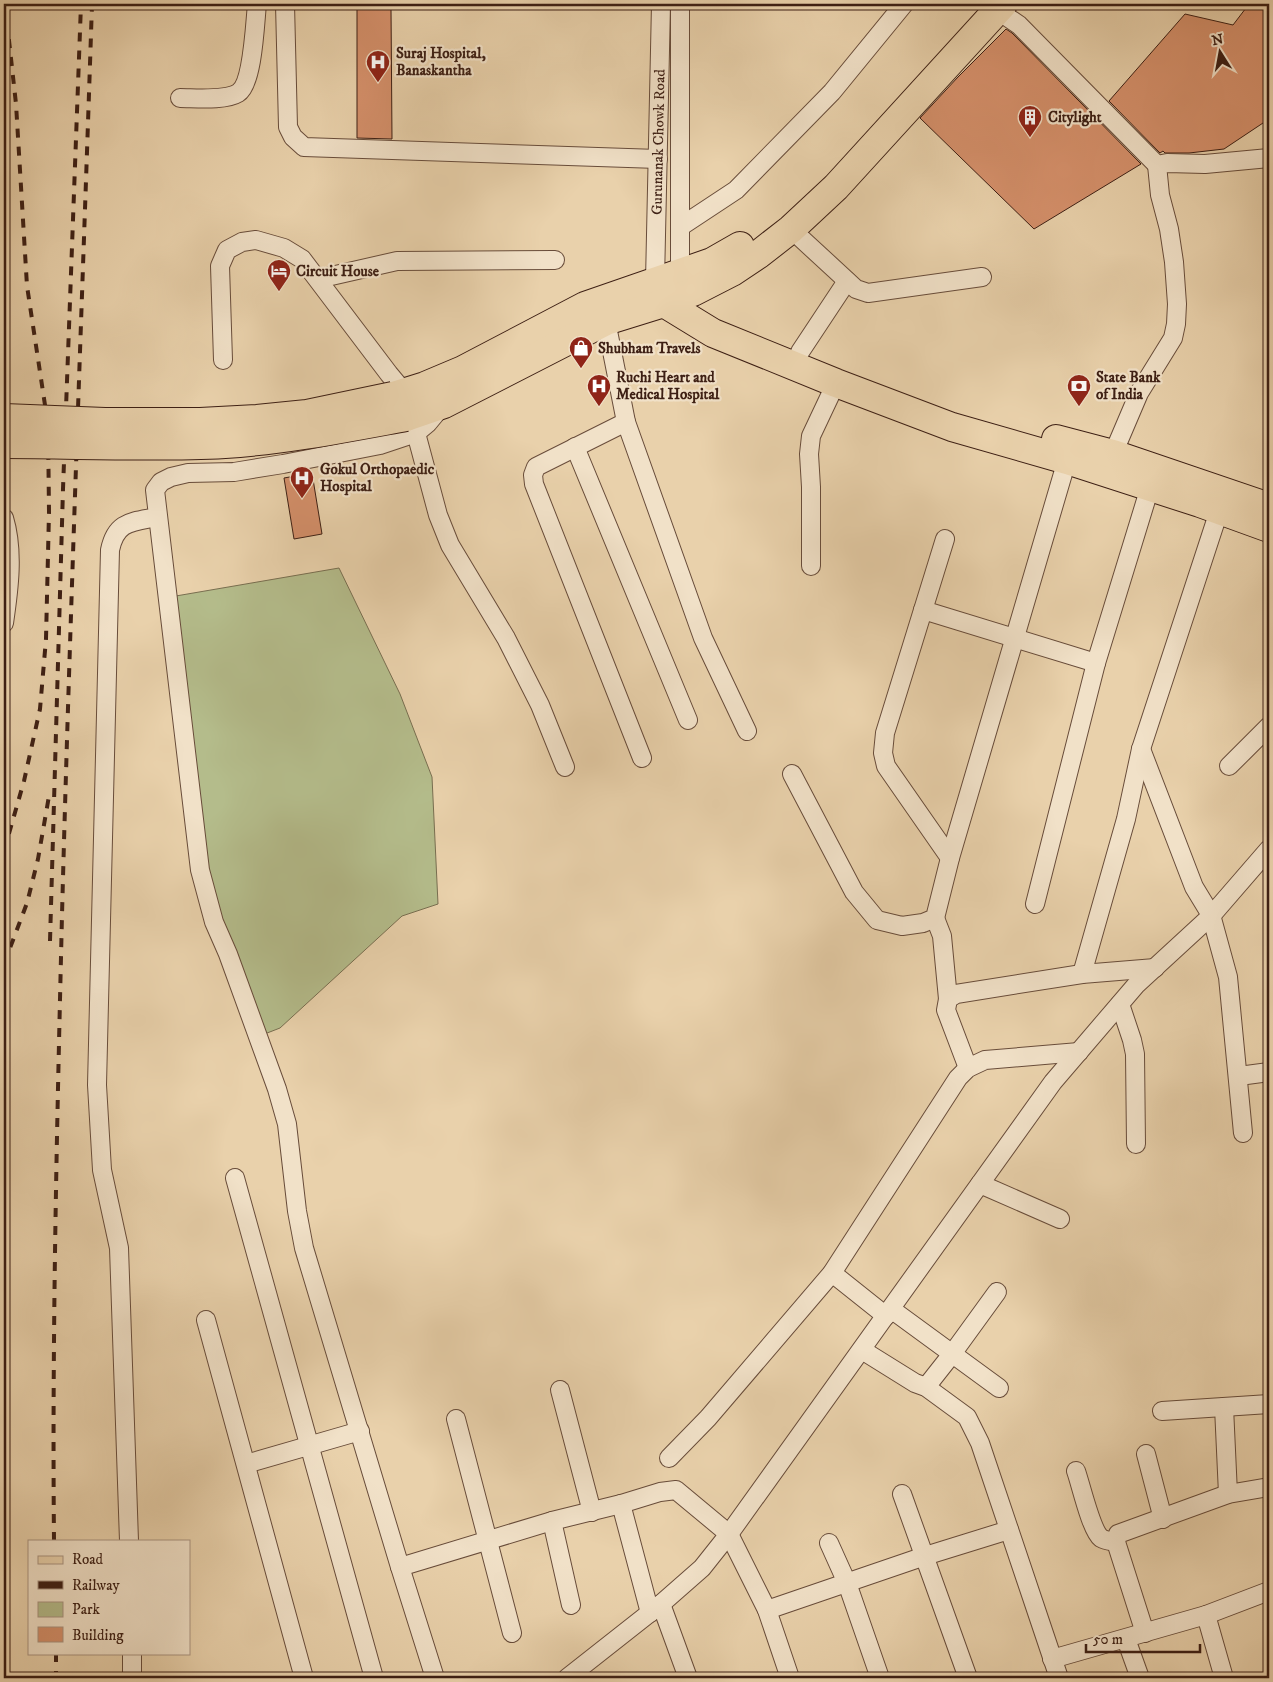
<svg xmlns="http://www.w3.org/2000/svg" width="1273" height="1682" font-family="'IM FELL DW Pica',serif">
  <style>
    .green { fill: #b4bc8b; stroke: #786e50 }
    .building { fill: #d5906b; stroke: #3d1f14 }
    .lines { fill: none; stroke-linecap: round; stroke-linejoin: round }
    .street-casing { stroke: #684c3a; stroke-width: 20 }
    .primary-casing { stroke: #3d1f14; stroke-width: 30 }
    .street { stroke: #f1e1c8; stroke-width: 18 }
    .primary { stroke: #e9d1ab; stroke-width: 28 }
    .rail { stroke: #3d1f14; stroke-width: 4; stroke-dasharray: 9 9; stroke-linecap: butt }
    .primary-bridge-casing { stroke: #3d1f14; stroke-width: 30; stroke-linecap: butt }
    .primary-bridge { stroke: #e9d1ab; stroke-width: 28 }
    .labels { text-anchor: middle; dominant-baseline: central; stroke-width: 4.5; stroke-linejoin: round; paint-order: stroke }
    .poi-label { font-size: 15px; font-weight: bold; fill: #3d1f14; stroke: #f1e1c8; text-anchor: start }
    .street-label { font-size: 15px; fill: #3d1f14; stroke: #f1e1c8 }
  </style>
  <rect width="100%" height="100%" fill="#e9d1ab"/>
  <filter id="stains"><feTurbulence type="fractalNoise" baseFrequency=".004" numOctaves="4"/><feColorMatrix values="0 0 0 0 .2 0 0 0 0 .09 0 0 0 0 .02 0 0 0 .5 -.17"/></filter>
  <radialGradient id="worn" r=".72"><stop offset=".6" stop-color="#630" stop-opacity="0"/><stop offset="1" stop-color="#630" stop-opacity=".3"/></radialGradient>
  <path class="green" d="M339 568 400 694 432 777 438 904 402 916 280 1028 262 1035 207 887 170 597Z"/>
  <g class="building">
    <path d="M1249 4H1266L1269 7V119L1224 149 1189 153H1165L1163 151 1160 153 1109 101 1185 14 1233 25Z"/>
    <path d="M357 9H391L392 139 357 138Z"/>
    <path d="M1006 29 1012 33 1141 164 1034 229 920 118 958 77Z"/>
    <path d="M312 473 322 534 294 539 284 478Z"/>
  </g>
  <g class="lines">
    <g class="street-casing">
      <g id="street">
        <path d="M285 4 288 127 293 137 304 147 658 159"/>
        <path d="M680 4V272"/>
        <path d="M997 10 1019 25 1157 165 1167 163 1205 164 1269 158"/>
        <path d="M180 98C195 98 225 101 238 93 253 84 255 22 257 4"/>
        <path d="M680 227 736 190 832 92 904 4"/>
        <path d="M791 229 856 289 868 293 982 277"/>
        <path d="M318 279 397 261 555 260"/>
        <path id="s1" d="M655 281 661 4"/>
        <path d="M606 321 626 422 703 638 747 731"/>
        <path d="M800 352 847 281"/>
        <path d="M223 360 220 266 227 250 242 242 256 240 284 248 302 259 389 374 404 392"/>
        <path d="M626 422 536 467 533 475 534 484 642 758"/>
        <path d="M416 433 438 515 450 545 506 638 540 705 565 767"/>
        <path d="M575 447 688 720"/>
        <path d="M1113 454 1139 393 1173 338 1176 324 1177 304 1174 262 1169 229 1160 195 1157 165"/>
        <path d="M4 518C14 551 9 589 4 623"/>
        <path d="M945 539 885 733 883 753 886 766 950 858"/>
        <path d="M811 566V487L809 454 811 436 836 383"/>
        <path d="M923 610 1096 663"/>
        <path d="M1141 749 1194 887 1211 915 1228 977 1243 1133"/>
        <path d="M1229 766 1269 726"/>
        <path d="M792 774 854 892 877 920 902 926 923 923 935 918 950 858 1067 460"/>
        <path d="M1035 904 1096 663 1150 487"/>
        <path d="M935 918 942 936 948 999"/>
        <path d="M1082 974 1126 819 1141 749 1219 511"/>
        <path d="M1120 1004 1132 1040 1135 1054 1136 1144"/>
        <path d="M968 1068 946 1010 948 999 956 994 1082 974 1155 968"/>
        <path d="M1239 1076 1269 1072"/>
        <path d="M235 1178 374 1678"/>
        <path d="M980 1184 1060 1219"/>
        <path d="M832 1273 886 1316"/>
        <path d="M891 1309 999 1388"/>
        <path d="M206 1320 304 1678"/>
        <path d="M862 1350 915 1383 926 1387 967 1417 980 1443 1059 1678"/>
        <path d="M926 1387 952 1354 997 1292"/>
        <path d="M560 1390 592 1512"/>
        <path d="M1224 1407 1228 1494"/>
        <path d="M1162 1411 1269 1404"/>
        <path d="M456 1419 512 1633"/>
        <path d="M1146 1454 1163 1519"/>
        <path d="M669 1458 708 1418 832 1273 958 1078 968 1068 985 1060 1079 1052"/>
        <path d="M246 1464 360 1431"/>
        <path d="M1076 1471C1081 1485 1091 1530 1101 1538 1106 1541 1111 1541 1116 1542"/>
        <path d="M902 1494 968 1678"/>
        <path d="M621 1504 650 1613"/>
        <path d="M552 1521 571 1605"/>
        <path d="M129 1541 119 1248 102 1170 97 1085 110 550C116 521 132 522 157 517"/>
        <path d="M829 1543 847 1583 880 1678"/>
        <path d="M400 1567 552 1521 621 1504 660 1492 676 1490 729 1534 767 1610 790 1678"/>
        <path d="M661 1604 688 1678"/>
        <path d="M767 1610 925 1556 1009 1530"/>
        <path d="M1206 1615 1224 1678"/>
        <path d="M1145 1633 1116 1542 1118 1534 1228 1494 1269 1487"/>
        <path d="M1126 1639 1140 1678"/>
        <path d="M132 1653V1678"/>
        <path d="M1052 1659 1206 1615 1269 1591"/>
        <path d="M435 1678 400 1567 304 1248 297 1211 287 1124 277 1089 228 954 214 922 200 870 155 490 161 482 171 477 188 473 234 472 283 464 380 445 416 433 428 423 442 406"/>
        <path d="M567 1678 661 1604 702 1568 729 1534 1053 1082 1136 985 1211 916 1269 849"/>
      </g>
    </g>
    <g class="primary-casing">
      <g id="primary">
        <path d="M659 291 664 303 713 333 836 383 952 427 1067 460 1200 503 1269 528"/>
        <path d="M393 396 425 386 463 370 585 306 712 262 740 246"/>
        <path d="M406 417 444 404 606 321 664 303 693 292 732 272 759 254 791 229 836 187 1003 4"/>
        <path d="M1056 439 1113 454 1269 507"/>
      </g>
    </g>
    <use href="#street" class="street"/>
    <use href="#primary" class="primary"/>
    <g class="rail">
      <path d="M4 851 24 781 40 709 46 639 49 512 48 425 27 286 16 104 5 4"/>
      <path d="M50 941 63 489 81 4"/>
      <path d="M4 964 27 903 38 859 49 796"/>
      <path d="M54 1541C52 1332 57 1124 62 915 70 611 82 307 92 4"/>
      <path d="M56 1653V1678"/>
    </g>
    <g class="primary-bridge-casing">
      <g id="primary-bridge">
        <path d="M4 418 105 422H200L257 419 307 414 393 396"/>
        <path d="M4 444C77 444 152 448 225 444 286 440 346 428 406 417"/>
      </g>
    </g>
    <use href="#primary-bridge" class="primary-bridge"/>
  </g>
  <defs>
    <g id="hospital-pin" transform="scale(1.25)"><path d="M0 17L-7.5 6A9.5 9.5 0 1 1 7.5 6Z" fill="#8f2418" stroke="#f1e1c8"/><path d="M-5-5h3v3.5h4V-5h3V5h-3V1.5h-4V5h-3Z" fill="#fff"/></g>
    <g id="building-pin" transform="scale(1.25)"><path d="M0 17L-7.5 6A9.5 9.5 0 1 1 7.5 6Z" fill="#8f2418" stroke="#f1e1c8"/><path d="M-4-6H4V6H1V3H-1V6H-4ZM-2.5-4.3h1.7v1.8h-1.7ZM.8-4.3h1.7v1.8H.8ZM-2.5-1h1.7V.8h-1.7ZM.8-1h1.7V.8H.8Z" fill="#fff"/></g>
    <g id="hotel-pin" transform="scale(1.25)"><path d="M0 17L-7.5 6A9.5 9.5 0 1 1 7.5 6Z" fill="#8f2418" stroke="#f1e1c8"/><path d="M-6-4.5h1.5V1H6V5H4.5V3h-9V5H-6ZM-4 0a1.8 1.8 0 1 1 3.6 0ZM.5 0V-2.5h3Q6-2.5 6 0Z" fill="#fff"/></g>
    <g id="shop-pin" transform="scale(1.25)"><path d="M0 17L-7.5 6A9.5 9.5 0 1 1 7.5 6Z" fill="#8f2418" stroke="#f1e1c8"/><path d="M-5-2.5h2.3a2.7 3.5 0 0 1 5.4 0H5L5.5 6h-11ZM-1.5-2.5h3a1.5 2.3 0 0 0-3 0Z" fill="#fff"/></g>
    <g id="bank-pin" transform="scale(1.25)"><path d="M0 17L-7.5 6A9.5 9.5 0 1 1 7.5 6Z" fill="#8f2418" stroke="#f1e1c8"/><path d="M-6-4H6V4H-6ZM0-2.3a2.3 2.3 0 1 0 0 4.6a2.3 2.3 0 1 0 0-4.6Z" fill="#fff"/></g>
  </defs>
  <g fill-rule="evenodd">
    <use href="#hospital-pin" x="378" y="62"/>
    <use href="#building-pin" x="1030" y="117"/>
    <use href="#hotel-pin" x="279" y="271"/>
    <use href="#shop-pin" x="581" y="348"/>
    <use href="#hospital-pin" x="599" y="386"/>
    <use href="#bank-pin" x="1079" y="386"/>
    <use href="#hospital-pin" x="302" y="478"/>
  </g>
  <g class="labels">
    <g class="poi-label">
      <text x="396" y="53">Suraj Hospital,<tspan x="396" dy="17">Banaskantha</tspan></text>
      <text x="1048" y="117">Citylight</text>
      <text x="296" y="271">Circuit House</text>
      <text x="598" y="348">Shubham Travels</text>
      <text x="616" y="377">Ruchi Heart and<tspan x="616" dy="17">Medical Hospital</tspan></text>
      <text x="1096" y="377">State Bank<tspan x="1096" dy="17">of India</tspan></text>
      <text x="320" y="469">Gokul Orthopaedic<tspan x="320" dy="17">Hospital</tspan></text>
    </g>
    <g class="street-label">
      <text stroke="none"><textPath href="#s1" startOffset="139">Gurunanak Chowk Road</textPath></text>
    </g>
  </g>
  <rect width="1273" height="1682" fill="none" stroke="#e9d1ab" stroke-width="20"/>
  <rect x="5" y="5" width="1263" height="1672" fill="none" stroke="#3d1f14" stroke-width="2.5"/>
  <rect x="10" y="10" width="1253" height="1662" fill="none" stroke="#3d1f14"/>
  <rect x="28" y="1540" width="162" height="115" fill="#f1e1c8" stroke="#a99380"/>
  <rect x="38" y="1556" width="25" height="8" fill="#e9d1ab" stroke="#a99380"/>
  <text x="72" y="1564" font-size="15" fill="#3d1f14">Road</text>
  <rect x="38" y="1581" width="25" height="8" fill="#3d1f14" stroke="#a99380"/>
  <text x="72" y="1590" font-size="15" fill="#3d1f14">Railway</text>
  <rect x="38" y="1602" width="25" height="15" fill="#b4bc8b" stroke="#a99380"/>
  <text x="72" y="1614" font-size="15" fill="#3d1f14">Park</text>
  <rect x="38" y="1627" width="25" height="15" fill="#d5906b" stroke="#a99380"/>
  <text x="72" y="1640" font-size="15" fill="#3d1f14">Building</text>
  <g transform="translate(1220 52) rotate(349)" stroke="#f1e1c8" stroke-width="4" paint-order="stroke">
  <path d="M0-4L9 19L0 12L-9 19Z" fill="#3d1f14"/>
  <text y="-8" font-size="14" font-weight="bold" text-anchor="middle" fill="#3d1f14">N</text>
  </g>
  <path d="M1086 1644v8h114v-8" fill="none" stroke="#3d1f14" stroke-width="2.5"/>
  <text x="1093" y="1644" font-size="15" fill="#3d1f14" stroke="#f1e1c8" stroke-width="4" paint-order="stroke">50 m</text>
  <rect width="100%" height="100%" filter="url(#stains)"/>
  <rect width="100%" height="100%" fill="url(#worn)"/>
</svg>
